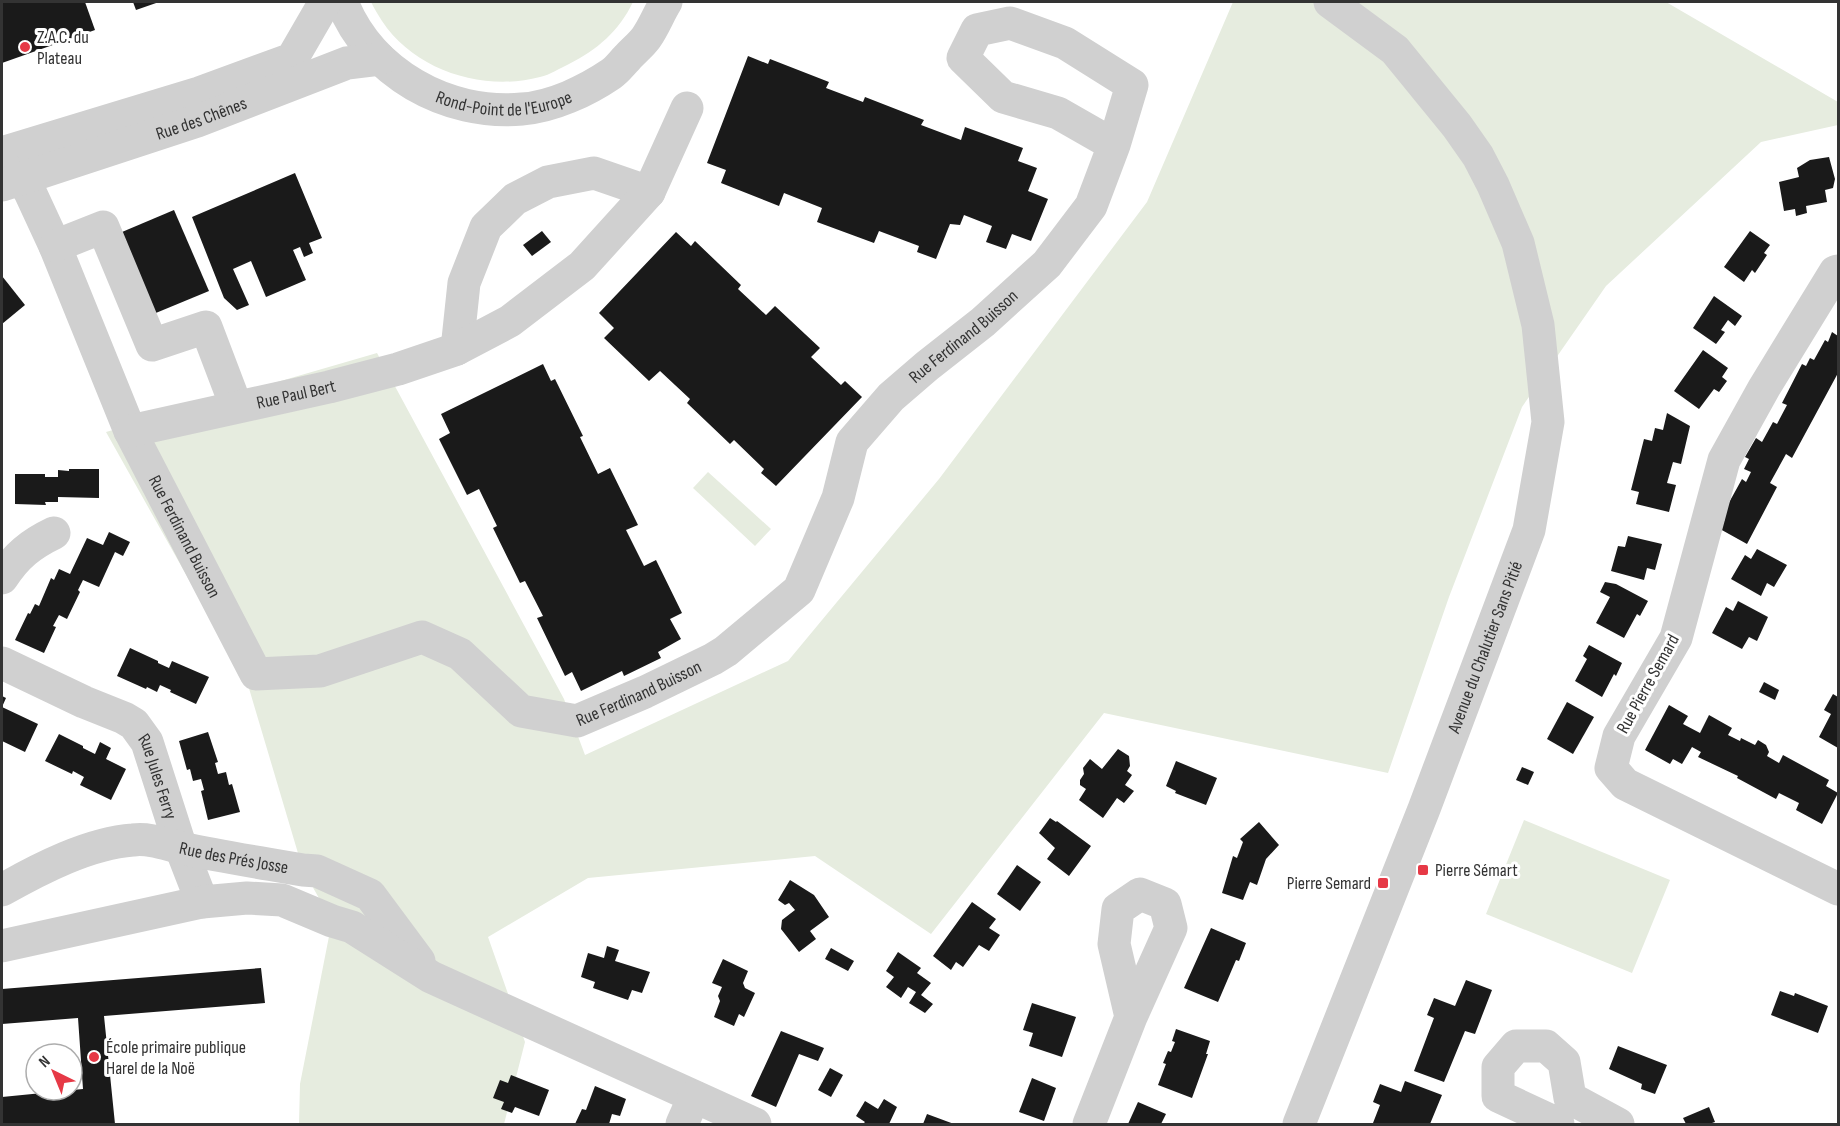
<svg xmlns="http://www.w3.org/2000/svg" width="1840" height="1126" font-family="'Sofia Sans Condensed',sans-serif">
  <style>
    .green { fill: #e6ecdf }
    .building { fill: #1a1a1a }
    .lines { fill: none; stroke-linecap: round; stroke-linejoin: round }
    .minor { stroke: #d0d0d0; stroke-width: 33 }
    .poi-dot { fill: #e63946; stroke: #fff; stroke-width: 2 }
    .labels { text-anchor: middle; dominant-baseline: central; stroke-width: 6; stroke-linejoin: round; paint-order: stroke }
    .poi-label { font-size: 18px; fill: #333; stroke: #fff; text-anchor: start }
    .street-label { font-size: 18px; fill: #333; stroke: #fff }
  </style>
  <rect width="100%" height="100%" fill="#fff"/>
  <g class="green">
    <path d="M371 2H633C619 31 597 50 569 64 560 68 550 75 540 77 484 92 415 71 382 21 378 15 374 8 371 2Z"/>
    <path d="M1233 2H1666L1838 102V125L1761 142 1606 286 1522 407 1449 597 1388 773 1104 713 931 934 815 856 588 878 488 937 525 1042 504 1124H299L300 1084 332 921 303 870 248 685 106 432 377 353 564 699 585 755 788 661 939 479 1147 202Z"/>
    <path d="M708 472 771 529 755 546 693 488Z"/>
    <path d="M1524 820 1670 880 1632 973 1486 914Z"/>
  </g>
  <g class="building">
    <path d="M2 2H85L95 30 2 63Z"/>
    <path d="M133 2H159L136 10Z"/>
    <path d="M748 56 768 64 770 59 829 82 826 88 863 102 865 97 924 120 921 125 961 140 965 127 1023 148 1018 161 1037 168 1028 191 1048 199 1031 241 1012 234 1006 249 986 242 992 226 964 215 960 225 950 224 936 259 917 252 919 246 879 231 874 243 817 222 822 208 784 193 779 206 721 183 726 170 707 163Z"/>
    <path d="M1829 157 1835 179 1833 188 1825 190 1827 202 1806 206 1807 213 1796 216 1795 209 1784 211 1779 182 1799 177 1797 168 1810 160Z"/>
    <path d="M295 173 322 238 309 243 313 253 304 257 300 247 293 250 306 280 266 297 251 261 233 269 249 305 237 310 224 298 192 217Z"/>
    <path d="M174 210 209 291 151 315 122 232Z"/>
    <path d="M542 231 551 242 532 256 523 245Z"/>
    <path d="M1750 231 1770 245 1764 253 1767 255 1755 273 1752 270 1744 282 1724 267Z"/>
    <path d="M676 232 691 246 695 241 741 285 738 289 766 315 775 306 820 348 811 357 841 385 845 381 862 397 776 486 761 473 764 469 734 440 730 444 687 403 690 399 660 371 649 381 604 338 614 328 599 313Z"/>
    <path d="M2 276 25 305 2 324Z"/>
    <path d="M1714 296 1742 316 1735 326 1728 320 1721 330 1725 332 1716 344 1693 328Z"/>
    <path d="M1832 332 1838 336V373L1792 458 1786 454 1770 483 1777 487 1747 544 1720 529 1725 519 1721 517 1742 479 1746 482 1751 472 1744 469 1749 459 1745 457 1756 438 1762 442 1773 422 1777 424 1787 405 1782 403 1802 364 1806 366 1810 358 1814 360 1825 340 1828 342Z"/>
    <path d="M1703 350 1728 368 1722 377 1727 381 1719 392 1714 389 1699 409 1674 391Z"/>
    <path d="M543 364 551 381 555 379 583 436 580 437 598 474 610 468 638 525 626 530 644 566 656 560 682 613 670 619 681 639 658 652 661 658 624 676 622 671 581 691 572 672 565 676 537 618 543 616 525 581 520 583 493 528 497 526 479 489 467 495 439 439 450 433 441 414Z"/>
    <path d="M1667 413 1690 426 1681 464 1673 462 1667 483 1676 485 1669 512 1636 504 1639 492 1631 490 1644 439 1652 441 1655 428 1663 430Z"/>
    <path d="M69 469H99V498L58 497V502H45L46 505 15 504V474H45V477H58V470L69 471Z"/>
    <path d="M109 532 130 542 123 556 115 552 99 587 83 580 78 590 80 592 67 619 59 615 53 626 56 627 44 653 15 640 28 613 30 614 35 604 39 606 51 578 54 580 59 569 70 574 87 538 103 545Z"/>
    <path d="M1628 536 1662 544 1655 570 1647 568 1644 580 1611 571 1618 546 1625 547Z"/>
    <path d="M1757 549 1787 565 1774 587 1767 583 1761 596 1731 579 1745 555 1751 559Z"/>
    <path d="M1605 582 1616 584 1648 601 1640 616 1637 614 1624 638 1596 623 1610 597 1600 592Z"/>
    <path d="M1738 601 1768 617 1757 641 1749 637 1742 649 1712 633 1726 607 1733 611Z"/>
    <path d="M1589 645 1622 663 1616 676 1614 674 1602 697 1575 681 1587 659 1583 656Z"/>
    <path d="M130 648 158 661V663L169 668 172 661 209 677 196 704 170 692 171 690 160 685 157 692 147 687 146 689 117 676Z"/>
    <path d="M1764 682 1779 690 1775 700 1759 692Z"/>
    <path d="M1833 694 1838 697V748L1819 737 1831 714 1824 710Z"/>
    <path d="M2 696 6 698 2 707 38 724 25 752 2 741Z"/>
    <path d="M1567 702 1594 717 1573 754 1547 739Z"/>
    <path d="M1669 705 1688 716 1683 724 1700 733 1709 715 1732 728 1728 735 1740 741 1741 738 1755 745 1758 740 1766 745 1769 752 1767 756 1779 763 1783 755 1829 780 1826 786 1838 793 1822 824 1796 810 1799 803 1779 793 1776 799 1737 778 1738 776 1698 757 1701 752 1692 747 1682 764 1673 759 1670 764 1645 750Z"/>
    <path d="M208 732 218 762 215 763 218 774 226 772 229 785 232 784 240 812 208 820 201 791 204 790 201 779 193 781 190 769 187 770 179 741Z"/>
    <path d="M59 734 83 746V748L95 754 100 742 111 748 106 759 126 769 111 800 80 785 84 777 73 771 72 774 45 761Z"/>
    <path d="M1118 749 1129 756 1130 766 1127 771 1132 775 1125 785 1134 791 1124 803 1117 798 1103 818 1079 800 1086 789 1080 785V780L1084 774 1083 768 1090 759 1102 769Z"/>
    <path d="M1176 761 1217 778 1206 805 1175 793 1176 791 1166 786Z"/>
    <path d="M1522 767 1534 772 1528 785 1516 780Z"/>
    <path d="M1050 818 1056 822 1057 821 1091 846 1069 876 1047 859 1055 848 1039 833Z"/>
    <path d="M1259 822 1279 845 1266 859 1257 885 1250 882 1243 900 1222 893 1233 856 1237 858 1243 842 1240 839Z"/>
    <path d="M1017 865 1041 882 1020 911 997 894Z"/>
    <path d="M790 880 814 895 829 917 810 931 816 939 799 952 781 929 782 920 795 910 789 903 785 905 778 900Z"/>
    <path d="M972 902 996 919 989 928 1000 935 989 951 979 945 963 967 956 962 951 970 933 956Z"/>
    <path d="M1211 928 1246 943 1239 961 1236 960 1218 1002 1184 988Z"/>
    <path d="M607 946 619 950 615 961 650 972 642 993 632 990 628 1000 593 988 595 982 581 977 588 953 604 958Z"/>
    <path d="M831 948 854 961 848 971 825 959Z"/>
    <path d="M898 952 921 968 917 973 931 983 921 995 933 1004 925 1013 909 1003 916 992 908 987 901 998 886 987 894 977 886 971Z"/>
    <path d="M723 959 748 971 743 983 745 988 755 993 744 1017 739 1014 734 1026 714 1017 720 1001 718 996 722 987 712 983Z"/>
    <path d="M261 968 265 1003 104 1016 115 1124H2V1097L83 1089 78 1018 2 1024V989Z"/>
    <path d="M1466 980 1492 990 1475 1034 1465 1031 1444 1082 1414 1071 1434 1018 1427 1015 1434 998 1455 1006Z"/>
    <path d="M1780 991 1794 996 1795 993 1828 1006 1818 1033 1771 1015Z"/>
    <path d="M1032 1003 1076 1017 1062 1057 1029 1046 1033 1033 1023 1030Z"/>
    <path d="M1176 1029 1210 1041 1206 1054H1208L1192 1098 1158 1085 1166 1064 1163 1063 1168 1051 1171 1052 1175 1042 1172 1041Z"/>
    <path d="M781 1031 824 1048 818 1061 799 1054 776 1107 751 1096Z"/>
    <path d="M1618 1046 1667 1065 1655 1094 1641 1089 1642 1084 1609 1069Z"/>
    <path d="M830 1068 843 1075 831 1097 818 1090Z"/>
    <path d="M511 1075 549 1090 539 1116 515 1107 512 1113 501 1109 504 1102 493 1098 500 1080 508 1083Z"/>
    <path d="M1032 1078 1056 1088 1044 1121 1019 1112Z"/>
    <path d="M1405 1081 1442 1095 1430 1124H1378L1373 1123 1380 1105 1373 1102 1380 1084 1401 1092Z"/>
    <path d="M595 1086 626 1099 620 1116 612 1114 609 1124H575L582 1109 586 1110Z"/>
    <path d="M884 1099 897 1107 889 1124H863L865 1122 856 1116 865 1101 878 1109Z"/>
    <path d="M1138 1102 1166 1114 1161 1124H1128Z"/>
    <path d="M1709 1107 1715 1122 1709 1124H1686L1683 1118Z"/>
    <path d="M927 1114 954 1124H923Z"/>
  </g>
  <g class="lines">
    <g class="minor">
      <path id="s1" d="M342 2C370 73 447 116 522 109 552 107 586 91 611 74 617 70 622 63 627 58 633 51 641 45 646 38 654 27 659 13 666 2"/>
      <path d="M2 153 199 93 292 59 325 2"/>
      <path id="s2" d="M2 166 22 179 30 192 55 246 130 431 256 674 320 671 422 637 460 654 521 711 577 721 645 692 713 659 726 651 799 590 838 498 852 442 891 397 927 366 983 322 1047 264 1091 206 1114 145 1132 85 1065 43 1010 23 977 30 963 58 1003 97 1058 113 1114 145"/>
      <path id="s3" d="M2 185 197 121 347 63 380 59"/>
      <path d="M55 246 103 227 152 345 206 327 236 406"/>
      <path d="M1838 271 1835 272 1764 388 1724 460 1676 638 1619 736 1611 768 1625 784 1838 889"/>
      <path d="M457 349 464 283 486 227 515 199 548 182 594 173 649 192"/>
      <path id="s4" d="M130 431 329 387 398 369 457 349 510 321 582 266 649 192 687 108"/>
      <path d="M2 578C16 556 31 544 54 533"/>
      <path id="s5" d="M2 663 84 702 124 718 134 724 147 742 181 848 202 902"/>
      <path id="s6" d="M2 890C39 869 89 843 133 840 150 838 165 844 182 848 222 857 263 863 303 870L317 871 370 895 419 961"/>
      <path d="M2 946 202 902 247 898 282 900 332 921 352 927 431 977 755 1124"/>
      <path d="M682 1124 694 1097"/>
      <path d="M1089 1124 1131 1017 1171 928 1165 904 1140 894 1118 909 1114 944 1131 1017"/>
      <path id="s7" d="M1299 1124 1424 809 1529 530 1548 422 1538 325 1518 243 1493 185 1478 156 1457 126 1395 50 1330 2"/>
      <path d="M1558 1124 1498 1096V1067L1516 1046H1546L1564 1062 1570 1098 1618 1124"/>
    </g>
  </g>
  <g class="poi-dot">
    <circle cx="25" cy="47" r="6"/>
    <rect x="1417" y="864" width="12" height="12" rx="3"/>
    <rect x="1377" y="877" width="12" height="12" rx="3"/>
    <circle cx="94" cy="1057" r="6"/>
  </g>
  <g class="labels">
    <g class="poi-label">
      <text x="37" y="37">Z.A.C. du<tspan x="37" dy="21">Plateau</tspan></text>
      <text x="1435" y="870">Pierre Sémart</text>
      <text x="1371" y="883" text-anchor="end">Pierre Semard</text>
      <text x="106" y="1047">École primaire publique<tspan x="106" dy="21">Harel de la Noë</tspan></text>
    </g>
    <g class="street-label">
      <text stroke="none"><textPath href="#s1" startOffset="206">Rond-Point de l'Europe</textPath></text>
      <text stroke="none"><textPath href="#s3" startOffset="210">Rue des Chênes</textPath></text>
      <text stroke="none"><textPath href="#s2" startOffset="1497">Rue Ferdinand Buisson</textPath></text>
      <text stroke="none"><textPath href="#s4" startOffset="170">Rue Paul Bert</textPath></text>
      <text stroke="none"><textPath href="#s2" startOffset="417">Rue Ferdinand Buisson</textPath></text>
      <text stroke="none"><textPath href="#s7" startOffset="512">Avenue du Chalutier Sans Pitié</textPath></text>
      <text transform="translate(1648 684) rotate(-61)">Rue Pierre Semard</text>
      <text stroke="none"><textPath href="#s2" startOffset="993">Rue Ferdinand Buisson</textPath></text>
      <text stroke="none"><textPath href="#s5" startOffset="204">Rue Jules Ferry</textPath></text>
      <text stroke="none"><textPath href="#s6" startOffset="244">Rue des Prés Josse</textPath></text>
    </g>
  </g>
  <rect width="1840" height="1126" fill="none" stroke="#333333" stroke-width="6"/>
  <g transform="translate(54 1072) rotate(317)"><circle r="28" fill="#ffffff" stroke="#adadad" stroke-width="1.5"/>
  <path d="M0-4.5L10 22L0 15L-10 22Z" fill="#e63946"/>
  <text y="-9" font-size="16" font-weight="bold" text-anchor="middle" fill="#333333">N</text>
  </g>
</svg>
